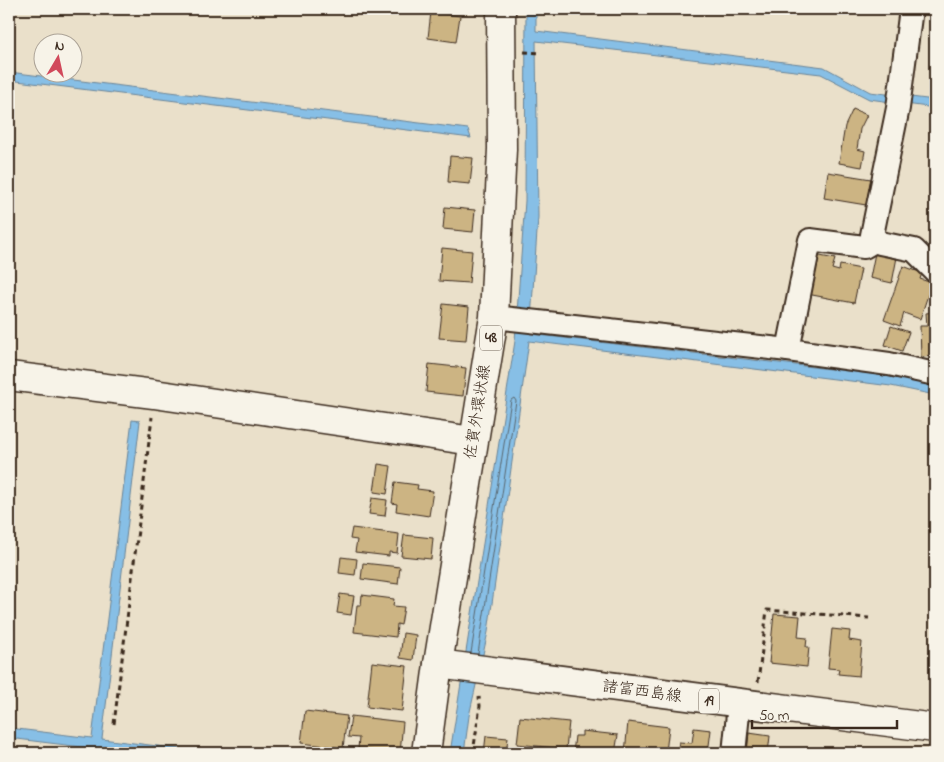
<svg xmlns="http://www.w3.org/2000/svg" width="944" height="762" font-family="'Indie Flower','Klee One',sans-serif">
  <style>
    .water { fill: #87bfe6; stroke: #698396 }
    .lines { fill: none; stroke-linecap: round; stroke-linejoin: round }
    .shore { stroke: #59666e; stroke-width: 1 }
    .building { fill: #ccb483; stroke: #3b2a1e }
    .minor-casing { stroke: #3b2a1e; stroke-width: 26 }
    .tertiary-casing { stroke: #3b2a1e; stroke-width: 31 }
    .primary-casing { stroke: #3b2a1e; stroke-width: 31 }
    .path { stroke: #3b2a1e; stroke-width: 3; stroke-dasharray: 5 4; stroke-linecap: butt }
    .minor { stroke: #f7f3e8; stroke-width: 22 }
    .tertiary { stroke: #f7f3e8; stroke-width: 28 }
    .primary { stroke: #f7f3e8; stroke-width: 28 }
    .labels { text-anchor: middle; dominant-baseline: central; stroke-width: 4.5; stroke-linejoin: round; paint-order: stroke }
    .shield { fill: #f7f3e8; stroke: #73665b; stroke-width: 1 }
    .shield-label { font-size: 15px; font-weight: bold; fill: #3b2a1e }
    .street-label { font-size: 16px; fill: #3b2a1e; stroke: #f7f3e8 }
  </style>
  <rect width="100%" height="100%" fill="#eae0ca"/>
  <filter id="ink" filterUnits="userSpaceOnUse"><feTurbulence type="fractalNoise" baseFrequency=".02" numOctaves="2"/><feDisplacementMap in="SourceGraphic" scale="10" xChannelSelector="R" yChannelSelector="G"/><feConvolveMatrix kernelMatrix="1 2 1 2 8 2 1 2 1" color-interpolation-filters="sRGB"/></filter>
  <g filter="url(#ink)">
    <g class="water">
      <path d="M526 9H536V31L824 67 870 92 935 100V108L869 99 821 74 536 41 538 217 530 334 890 376 935 385V395L891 386 529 341 488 632 469 716 464 753H450L515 341 525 201Z"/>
      <path d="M9 72 468 129 471 138 9 80Z"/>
      <path d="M132 420 140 421 102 739 213 753H131L9 738V728L92 738Z"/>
    </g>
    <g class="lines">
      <g class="shore">
        <path d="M471 653 511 400 514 398 516 401 478 654"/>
        <path d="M117 753 119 747 172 753"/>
      </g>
    </g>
    <g class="building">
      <path d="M431 12 460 16 456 42 428 38Z"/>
      <path d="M853 109 867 115 860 129 857 149 865 151 862 167 839 163 845 126Z"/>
      <path d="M450 156 473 158 470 184 448 182Z"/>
      <path d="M828 172 871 179 866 205 824 198Z"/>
      <path d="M445 207 475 210 473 232 443 229Z"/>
      <path d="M442 248 472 251 469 283 439 281Z"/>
      <path d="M875 253 897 257 892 283 870 278Z"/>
      <path d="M815 255 835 259 832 269 839 271 840 265 861 269 854 303 807 294Z"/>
      <path d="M903 266 922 273 920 279 932 283 920 319 904 313 900 326 884 320Z"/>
      <path d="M443 304 469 307 466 340 439 338Z"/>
      <path d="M935 312V356L921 357 920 326H927L926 313Z"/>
      <path d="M891 326 909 332 902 351 885 345Z"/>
      <path d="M429 364 466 368 463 396 426 392Z"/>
      <path d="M378 464 391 466 387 494 374 492Z"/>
      <path d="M395 482 418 485 417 489 433 491 429 516 396 511 397 504 392 503Z"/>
      <path d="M372 498 387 500 385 516 369 514Z"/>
      <path d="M352 528 399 534 397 553 389 552V556L355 552 357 540 350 539Z"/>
      <path d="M404 535 433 538 431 559 401 556Z"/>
      <path d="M341 557 357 559 355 575 339 573Z"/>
      <path d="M363 563 400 567 398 584 361 579Z"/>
      <path d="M340 594 354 596 351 615 337 613Z"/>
      <path d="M362 595 394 599 393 606 404 607 401 625 397 624 396 637 354 632 357 605H361Z"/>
      <path d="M774 614 800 616 798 637 807 638 806 647H809L807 667 769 663Z"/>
      <path d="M832 629 850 631 849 640 862 642 859 676 838 674 839 669 828 668Z"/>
      <path d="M403 633 416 635 413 660 400 658Z"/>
      <path d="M372 662 407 666 402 711 367 707Z"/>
      <path d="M305 711 347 716 343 748 301 743Z"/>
      <path d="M351 716 403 722 400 753 358 749 359 738 348 737Z"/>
      <path d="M520 717 569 722 566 749 517 744Z"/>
      <path d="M628 722 669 727 666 752 646 749V753H625Z"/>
      <path d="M694 728 711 730 708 753H677L679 742 692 743Z"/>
      <path d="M582 731 618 735 615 753H573L575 736H582Z"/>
      <path d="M749 733 770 736 768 753H747Z"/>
      <path d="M486 736 508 738 506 753H484Z"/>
      <path d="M823 750 852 753H822Z"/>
    </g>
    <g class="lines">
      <g class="minor-casing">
        <g id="minor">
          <path d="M911 9 898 108 872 235 880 243 914 250 935 271"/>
          <path d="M494 317 788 350 889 364 935 374"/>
          <path d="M788 350 810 240 864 247 876 240"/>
          <path d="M734 753 739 704"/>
        </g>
      </g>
      <g class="tertiary-casing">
        <path id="tertiary" d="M9 376 154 394 473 441"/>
      </g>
      <g class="primary-casing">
        <g id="primary">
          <path d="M438 664 935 728"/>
          <path d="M426 753 438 664 494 317 502 149 501 9"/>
        </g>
      </g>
      <g class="path">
        <path d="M524 52 541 53"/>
        <path d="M758 682 767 610 869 618"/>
        <path d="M114 724 152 417"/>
        <path d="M473 753 480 706 479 697"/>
      </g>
      <use href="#minor" class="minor"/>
      <use href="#tertiary" class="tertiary"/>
      <use href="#primary" class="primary"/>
    </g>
  </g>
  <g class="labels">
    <g class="shield">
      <rect x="480" y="325.5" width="22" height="25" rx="4"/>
      <rect x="699" y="688.5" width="20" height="25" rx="4"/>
    </g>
    <g class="shield-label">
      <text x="491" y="338">48</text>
      <text x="709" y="701">19</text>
    </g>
    <g class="street-label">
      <text transform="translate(478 412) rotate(-81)">佐賀外環状線</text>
      <text transform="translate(642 692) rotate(8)">諸富西島線</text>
    </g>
  </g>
  <rect width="944" height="762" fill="none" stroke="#f7f3e8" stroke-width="30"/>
  <rect x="15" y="15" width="914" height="732" fill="none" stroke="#3b2a1e" stroke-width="2" filter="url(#ink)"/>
  <g transform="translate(58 58) rotate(9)"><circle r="24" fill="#f7f3e8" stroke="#aca397"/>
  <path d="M0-4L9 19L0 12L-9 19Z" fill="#d1495b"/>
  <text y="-8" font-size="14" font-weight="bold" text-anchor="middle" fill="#3b2a1e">N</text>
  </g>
  <path d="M752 720v8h145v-8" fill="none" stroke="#3b2a1e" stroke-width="2.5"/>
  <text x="759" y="720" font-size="15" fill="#3b2a1e" stroke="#f7f3e8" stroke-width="4" paint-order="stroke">50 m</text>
</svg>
